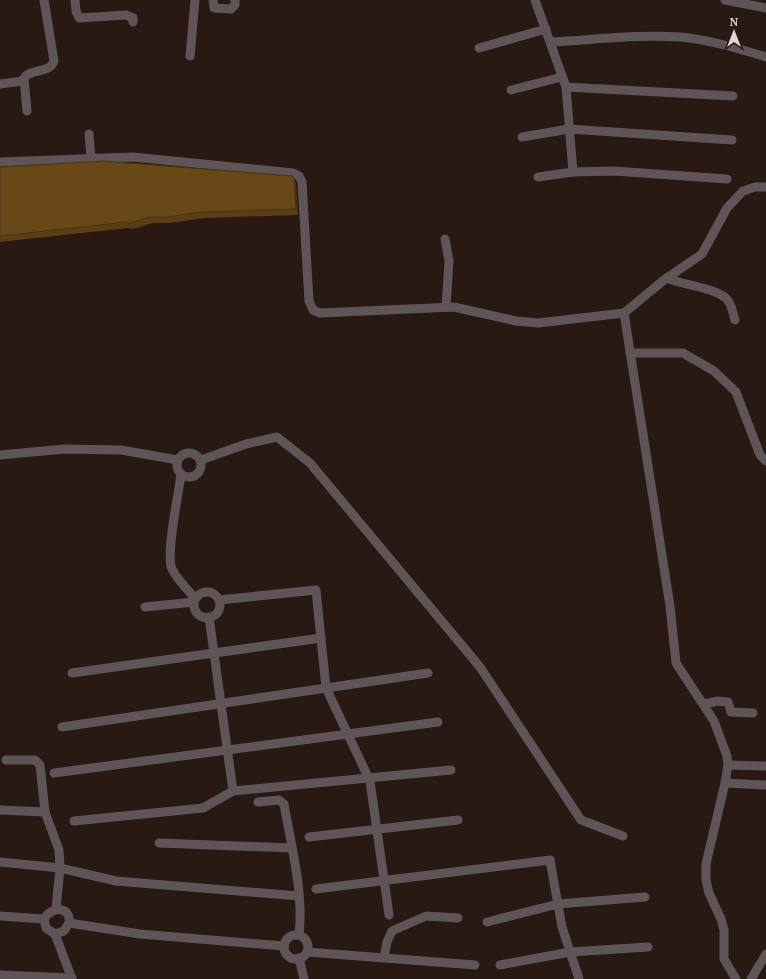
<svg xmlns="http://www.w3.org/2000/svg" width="766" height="979" font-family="'PT Serif',serif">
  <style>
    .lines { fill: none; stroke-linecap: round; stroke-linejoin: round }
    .minor { stroke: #5f5457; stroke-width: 9 }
    .wall { fill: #5a3e15 }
    .shaded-wall { fill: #4a3211 }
    .building { fill: #694818; stroke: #4a3211 }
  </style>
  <rect width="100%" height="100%" fill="#2a1812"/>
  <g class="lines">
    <g class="minor">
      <path d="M75 0 76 11 79 18 126 15 133 18V22"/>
      <path d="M213 0 214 8 231 9 235 5V0"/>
      <path d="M535 0 566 87 573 172"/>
      <path d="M725 0 766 8"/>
      <path d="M551 42C593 40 637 34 680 37 707 39 740 49 766 57"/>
      <path d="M479 48 546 29"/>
      <path d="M190 56 195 0"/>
      <path d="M0 84 23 81"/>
      <path d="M566 87 733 96"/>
      <path d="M511 90 562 77"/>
      <path d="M27 111 24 78C31 68 50 74 54 61L44 0"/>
      <path d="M89 134 91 158"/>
      <path d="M522 137 569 129 732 140"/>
      <path d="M0 162 133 157 293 173 299 176 302 182 309 301 313 310 320 313 454 307 516 321 538 323 624 313 664 280 702 254 727 208 743 191 755 187H766"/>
      <path d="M538 177 573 172 614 171 727 179"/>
      <path d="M445 239 449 261 446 307"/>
      <path d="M667 278C684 286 722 288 729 302 732 307 733 314 735 320"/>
      <path d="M624 313 670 606 676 663 714 721 727 756 728 765 725 783 706 864V880L709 893 721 919 724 930V959L736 979"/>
      <path d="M630 353H683L714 371 736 392 760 455 766 461"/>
      <circle cx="189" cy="465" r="12"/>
      <path d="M0 455 65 449 121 450 178 460"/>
      <path d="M201 460 246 444 277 437 310 463 480 667 581 820 623 836"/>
      <path d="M181 474C179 493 165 555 172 569 178 581 187 589 195 598"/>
      <circle cx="207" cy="605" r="13"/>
      <path d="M219 600 316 590 326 688 370 781 389 915"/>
      <path d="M145 607 194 602"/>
      <path d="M209 617 233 791"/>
      <path d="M72 673 321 638"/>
      <path d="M704 704 718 701 728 702 731 712 753 713"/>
      <path d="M62 727 428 673"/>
      <path d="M6 760H35L40 765 45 812 59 850 60 868 56 909"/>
      <path d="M728 765 766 766"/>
      <path d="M54 773 438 722"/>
      <path d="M725 783 766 785"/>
      <path d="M258 802 279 800 284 804C291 845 304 894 299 935"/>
      <path d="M0 810 45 812"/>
      <path d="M74 821 203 808 233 791 451 770"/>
      <path d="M309 837 458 820"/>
      <path d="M159 843 291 848"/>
      <path d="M0 862 60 868 116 881 299 896"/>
      <path d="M316 889 550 860 562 927 579 979"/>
      <path d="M0 916 44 919"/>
      <path d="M487 922 558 904 645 897"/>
      <path d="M69 923 140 934 284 946"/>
      <path d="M55 934 64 931C65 929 68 926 69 923 72 908 53 904 44 919L46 928 55 934 72 979"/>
      <circle cx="296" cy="947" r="12"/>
      <path d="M307 952 475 965"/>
      <path d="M384 957 387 942 392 931 426 916 458 918"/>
      <path d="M299 958 304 979"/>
      <path d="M500 965 570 952 648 947"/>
      <path d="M0 975 72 978"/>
      <path d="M751 979 766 954"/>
    </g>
  </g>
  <path class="wall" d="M0 167 294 178 296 184 298 215 204 218 170 223H153L133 229 128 228 0 242Z"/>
  <path class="shaded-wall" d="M294 178 296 184 298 215 296 209Z"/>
  <path class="building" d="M104 161 292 176 294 178 296 209 202 212 168 217H150L131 223 126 222 0 236V167Z"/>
  <g transform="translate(734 32)" stroke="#2a1812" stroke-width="3" paint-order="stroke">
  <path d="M0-3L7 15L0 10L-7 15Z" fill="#e2d4d0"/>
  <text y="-6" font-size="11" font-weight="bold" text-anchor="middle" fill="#e2d4d0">N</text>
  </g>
</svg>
